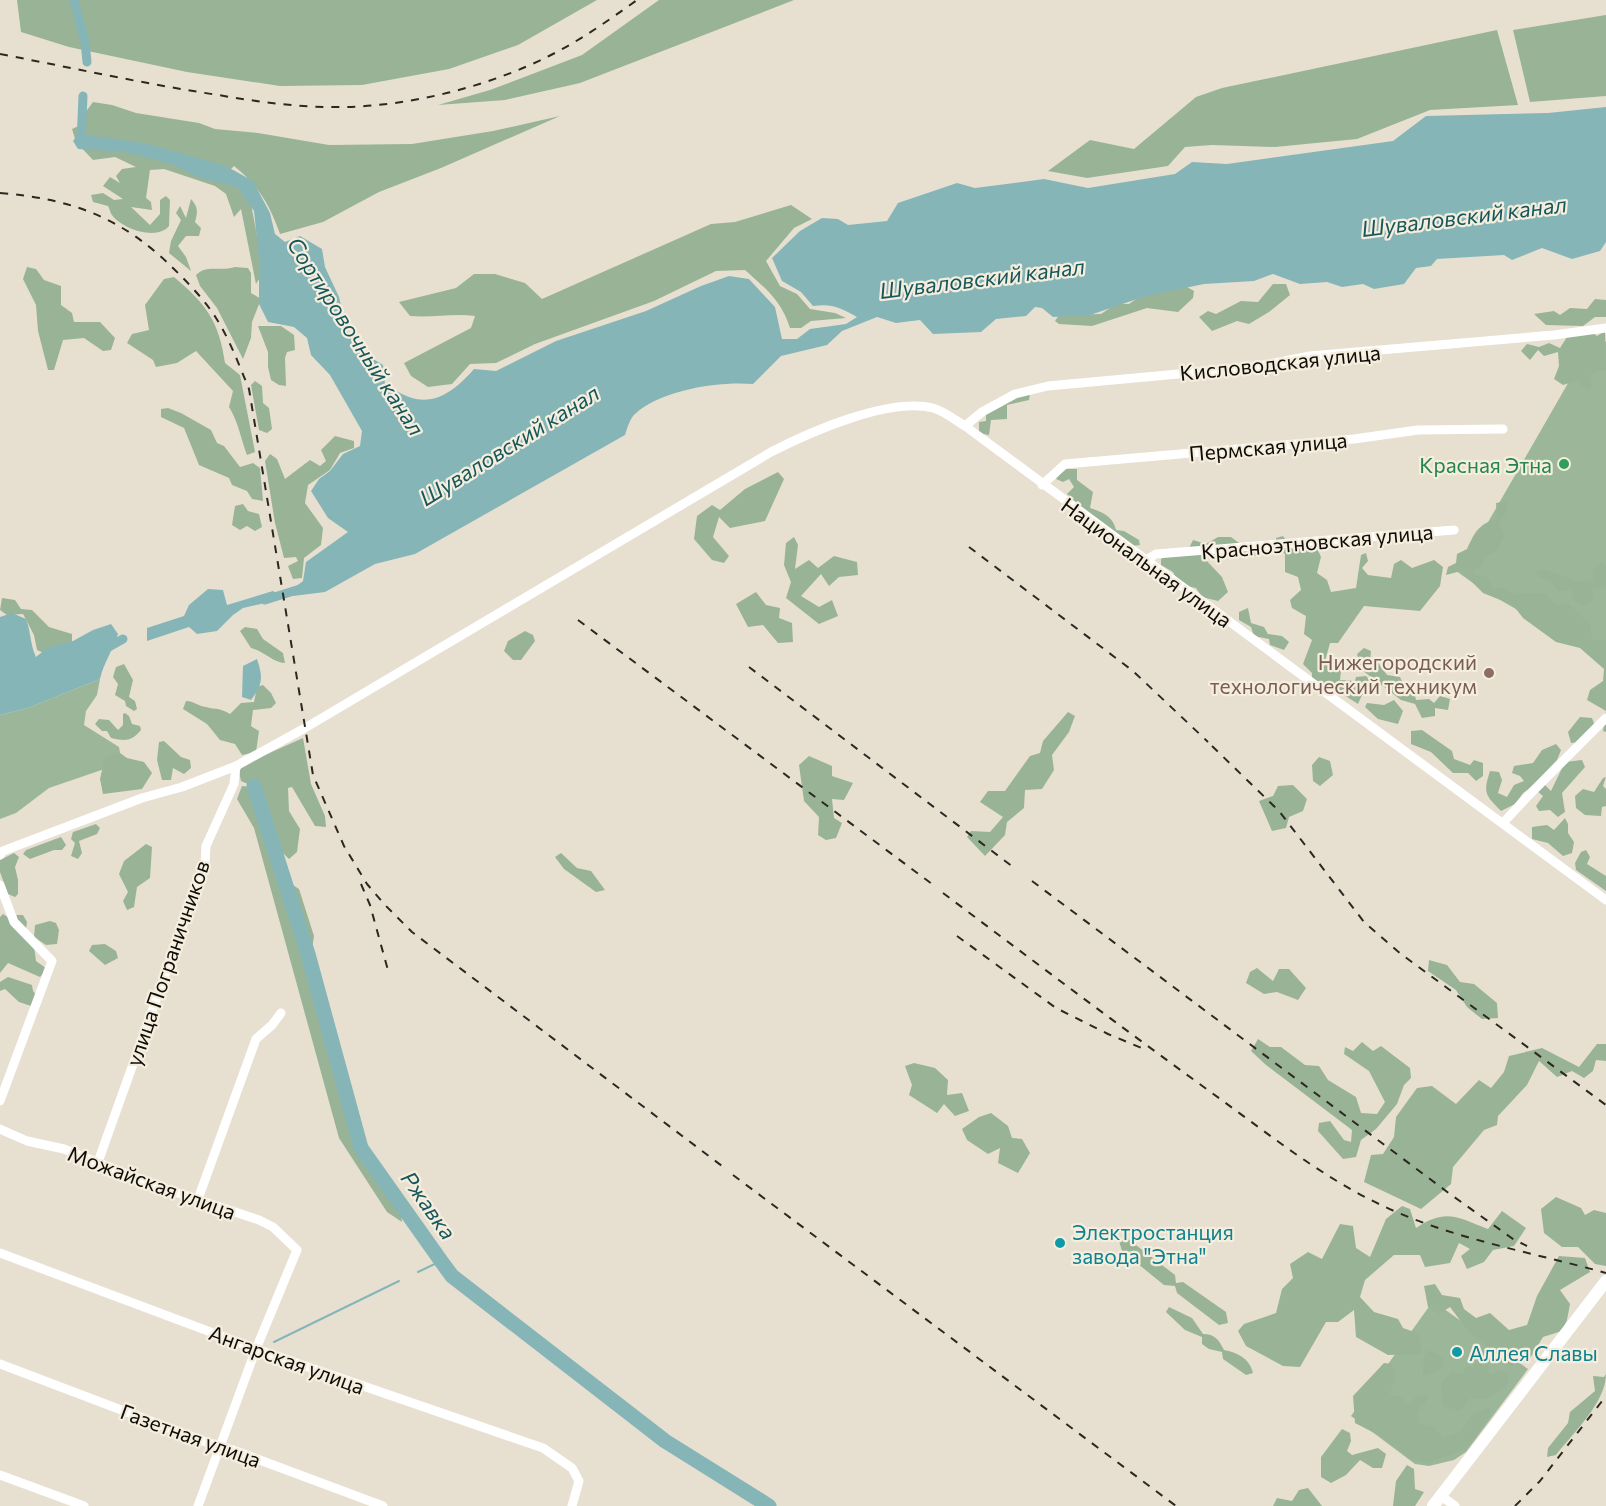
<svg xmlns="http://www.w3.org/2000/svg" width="1606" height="1506" font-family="Commissioner,sans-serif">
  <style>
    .green { fill: #9cb69a }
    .forest { fill: #99b397 }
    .water { fill: #86b5b8 }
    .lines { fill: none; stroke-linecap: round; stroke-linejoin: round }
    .stream { stroke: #86b5b8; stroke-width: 2 }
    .canal { stroke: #86b5b8; stroke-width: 9 }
    .river { stroke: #86b5b8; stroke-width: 15 }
    .minor { stroke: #fff; stroke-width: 9 }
    .tertiary { stroke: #fff; stroke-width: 12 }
    .rail { stroke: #2b2822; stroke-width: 2; stroke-dasharray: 8 8; stroke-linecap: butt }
    .leisure-dot { fill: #2e9e5b; stroke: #f5edde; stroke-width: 2 }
    .education-dot { fill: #8d6e63; stroke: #f5edde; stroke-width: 2 }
    .culture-dot { fill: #0f9aa8; stroke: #f5edde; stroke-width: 2 }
    .labels { text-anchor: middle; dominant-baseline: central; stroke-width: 4.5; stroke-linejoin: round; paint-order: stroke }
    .street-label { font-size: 21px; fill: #0e0c07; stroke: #f5edde }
    .leisure-label { font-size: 21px; fill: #27864d; stroke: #f5edde; text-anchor: end }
    .education-label { font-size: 21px; fill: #785e54; stroke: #f5edde; text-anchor: end }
    .culture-label { font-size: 21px; fill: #0d838f; stroke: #f5edde; text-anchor: start }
    .water-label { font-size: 22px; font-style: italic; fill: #15575b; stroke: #f5edde }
  </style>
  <rect width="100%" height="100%" fill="#e7e0d1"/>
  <g class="green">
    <path d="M1606 341V653C1554 629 1501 605 1455 570L1472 550 1571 378Z"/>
    <path d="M100 679 97 695 86 711 84 725 119 747 122 763 49 788 16 813 0 819V715L28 708Z"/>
    <path d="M1433 1301 1528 1369 1466 1452 1454 1460 1429 1466 1415 1464 1351 1416Z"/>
  </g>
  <g class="forest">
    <path d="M17 0H597L518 45 449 69 362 85 280 86 187 72 69 47 21 32Z"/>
    <path d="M659 0H794L580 83 505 100 438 105 490 90 582 55Z"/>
    <path d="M1606 15V96L1530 102 1513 30Z"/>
    <path d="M1497 30 1518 105 1430 110 1357 139 1275 147 1212 145 1185 147 1168 166 1087 178 1048 171 1090 140 1134 149 1196 97 1222 88Z"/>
    <path d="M93 102 112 105 136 113 199 123 215 129 258 133 329 145 412 144 493 131 560 116 441 168 379 192 323 222 280 234C270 205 258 185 234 166L228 172 249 194 264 271 256 284 241 209 234 217 226 194 215 186 164 169 150 170 146 198 151 202 152 210 131 207 150 225 160 214V200L166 196 170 200 169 226C157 241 122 229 112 215 110 213 110 209 108 206L93 202 91 195 103 193 114 200 123 199 103 186 110 177 120 183 116 176 122 169 136 167 115 157 93 160 76 142 72 129 81 125 82 117Z"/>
    <path d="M191 199C198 207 198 211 195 222L201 228 199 236H186L178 246 186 257 191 271 169 253 171 241 181 220 176 213 180 206 186 218Z"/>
    <path d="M791 205 812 219 794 228 766 261 780 286 797 294 810 309 835 313 846 318 811 321 801 328H790C781 300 766 289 745 270L716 271 654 301 535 344 496 363 470 364 452 384 428 387 411 376 404 363 471 328 475 316C453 313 433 318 410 316L399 302 456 288 474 274H495L525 283 542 299 711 224 735 222Z"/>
    <path d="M27 267 36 269 44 280 61 286V305L72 313 74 322H100L115 338 111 350 103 351 84 338 63 340 54 370H48L38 331 36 305 23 279Z"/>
    <path d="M235 267 248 268 251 273V293L261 299 252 322 251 338 243 359 217 308 200 286 196 275C207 264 219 272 235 267Z"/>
    <path d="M174 277C206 304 219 321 225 363L240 375 255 452 247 455C241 439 238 421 229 407L233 391 196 351 177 363 156 367 153 360 127 343 132 334 149 330 145 305 164 279Z"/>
    <path d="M1273 284H1286L1290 295 1269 312 1249 324 1237 321 1212 331 1199 317 1208 311 1216 314 1241 301 1258 302Z"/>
    <path d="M1187 287 1194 291 1193 298 1178 312 1147 308 1092 326 1059 324 1055 321 1059 315 1101 314 1116 304H1129L1142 295Z"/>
    <path d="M1595 299 1606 300V317H1595L1583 326 1546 325 1534 314 1554 311 1560 315 1570 308 1587 309Z"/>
    <path d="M258 326H281L294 335 295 350 287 352 285 358 286 386 279 385 271 380 268 367V352Z"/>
    <path d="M1605 331 1606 369 1590 374 1592 387 1588 390 1576 381 1563 385 1554 379 1559 366 1558 352 1544 356 1538 350 1530 360 1521 351 1527 344 1539 347 1549 343 1560 348 1567 337 1593 333 1597 336Z"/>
    <path d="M255 381 262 386 263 403 269 408 272 429 267 433 259 430 251 385Z"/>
    <path d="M1031 387 1029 400 1007 405V419L991 420 989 435 979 433V422L986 421V407Z"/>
    <path d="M168 408 181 413 211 430 217 443 224 446 240 467 253 463 260 468 263 501 252 499 247 491 232 485 229 478 199 465 184 428 161 417V409Z"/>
    <path d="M335 436 354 441V448L340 453 330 470 308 485 305 503 323 528 321 545 304 558 302 578 293 579 288 566 298 561 296 557 284 558 275 523 265 461 270 454 277 459 285 479 310 460 320 466 326 461 321 450Z"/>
    <path d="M1063 469H1077V480L1093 492 1090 508C1102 512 1113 516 1116 530L1124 531 1139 540 1140 545 1132 546 1088 514 1067 494 1074 487 1069 479 1063 482 1056 479Z"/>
    <path d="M778 472 784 479 765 521 730 528 719 517 713 537 729 556 724 563 712 560 694 539 697 516 712 505 720 510 745 489Z"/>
    <path d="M1507 501V511L1499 522 1504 535 1496 552 1484 557 1482 566 1473 570 1476 575 1488 578 1493 589 1503 588 1513 594 1544 593 1557 606 1568 603 1590 624 1592 640H1606V732L1603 731 1606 711 1587 700 1590 690 1603 681 1604 669 1580 648 1556 642 1523 618 1513 605 1483 593 1461 571 1446 575 1448 567 1456 563 1457 554 1467 549C1475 532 1478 525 1497 518L1496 503Z"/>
    <path d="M243 504 248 511 259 514 262 527 255 531 247 526 240 530 232 525 235 506Z"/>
    <path d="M1283 536 1292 549 1305 539H1313L1321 557 1317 573 1327 580 1331 592 1356 588 1361 555 1366 553 1368 561 1362 568 1368 575 1391 578 1394 564 1401 560 1412 568 1434 560 1443 567 1440 586 1420 611 1364 606 1338 643H1330L1325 661 1342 662 1340 680 1355 681 1356 677 1366 676 1371 682 1370 693 1362 695 1358 704 1333 688H1324L1312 679V673L1303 664 1312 640 1304 634 1306 616 1292 608 1290 600 1301 590 1298 577 1285 572V554L1278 549 1276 538Z"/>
    <path d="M794 537 798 545 795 569 809 560 818 568 834 556 857 562 858 575 839 577 829 586 821 574 801 596 819 607 832 600 838 616 819 624 786 598 791 582 784 565 786 543Z"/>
    <path d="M1218 537H1231L1239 543H1256L1261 551 1256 556 1222 552 1205 559 1222 577 1228 592 1218 601 1202 597 1196 588C1186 586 1177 583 1173 572L1161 565V559L1179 548H1189L1193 540 1206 544Z"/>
    <path d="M1601 562 1606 565V587L1592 589 1593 599 1584 606 1573 601 1572 590 1559 591 1551 582 1537 576 1535 573 1542 569 1568 578 1575 582 1594 580 1592 571Z"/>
    <path d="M756 592 766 605 780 608 779 618 792 623 793 642 778 643 763 625 748 627 736 604Z"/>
    <path d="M2 598 15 600 21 609 32 610 49 627 72 634V644L46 654 37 650 34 635 23 614 7 615 0 610Z"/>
    <path d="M1248 608 1251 623 1264 627 1268 634 1282 636 1289 642 1284 650 1270 645 1269 639 1254 636 1251 627 1239 620V612Z"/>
    <path d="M245 627 257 629 263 639 283 653 285 663C272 662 266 652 251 648L240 631Z"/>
    <path d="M525 631 533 635 535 641 521 660H513L504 651 508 641Z"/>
    <path d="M1364 648 1371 651 1370 661H1377L1387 675 1400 677 1404 686 1414 691 1416 700 1429 699 1434 703 1440 696 1450 699 1448 710 1435 708V716L1422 718 1415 704 1401 700 1362 670 1357 654Z"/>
    <path d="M124 664 133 680 129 697 135 701 137 709 134 711 126 706 125 701 115 695 118 684 113 677 116 667Z"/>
    <path d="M263 685 271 693 276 703 271 708 253 710 251 726 259 731 256 752 242 755 235 744 220 740 207 724 183 709 186 701C194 701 198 706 206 707 217 710 218 707 230 714L241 703 254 702 257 687Z"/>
    <path d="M1394 700 1403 711 1398 724 1378 719 1365 707 1367 703 1384 705Z"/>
    <path d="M1068 712 1075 716 1069 732 1052 755 1054 770 1042 789 1025 790 1024 808 1007 822 1005 835 985 856 967 837 971 831 990 832 1003 817 980 802 988 791H1005L1030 756 1040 753 1043 741Z"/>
    <path d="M125 713 129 716 132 724 140 726 141 730C131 742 125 741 111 738L107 731H102L95 724 99 719 109 720 118 730 123 725V714Z"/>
    <path d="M1580 717 1592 718 1595 726 1580 742 1571 743 1568 732Z"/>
    <path d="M1422 730 1452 751 1454 759 1470 765 1474 760 1483 763V776L1476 781 1468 773H1453L1431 752 1411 744V731Z"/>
    <path d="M303 738 311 784 325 816 326 827 315 826 292 787 288 788 289 811 300 829 297 852 289 859 279 849 261 790 241 781 239 772 243 765Z"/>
    <path d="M164 741 181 757 190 760 191 768 184 774 173 768 171 780H162L157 760 159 742Z"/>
    <path d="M1556 744 1561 750 1557 760 1539 779 1551 791 1565 762 1582 760 1585 767 1562 793 1565 812 1558 817 1550 810 1539 811 1536 806 1543 796 1532 787 1523 793 1515 804 1501 811C1485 795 1483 793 1490 771L1499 772 1502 780 1498 793 1507 797 1514 785 1524 781 1520 776 1512 773 1514 766 1533 763 1542 750Z"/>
    <path d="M120 753 127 758 144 762 152 773 142 789 103 794 100 779 105 757Z"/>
    <path d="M809 756 832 766V776L853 783 844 800 832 799 834 818 842 823 836 838 826 840 818 835 819 817 804 801 799 765Z"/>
    <path d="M1319 757 1330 761 1333 775 1320 786 1313 781 1312 765Z"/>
    <path d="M1606 777 1603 786 1606 789V806L1602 807 1601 816 1585 815 1576 808 1575 796 1583 789 1594 792 1603 778Z"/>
    <path d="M1293 785 1307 799 1303 811 1289 817 1286 828 1272 831 1259 801 1273 796 1278 786Z"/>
    <path d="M242 786 251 787 260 794 285 880 299 889 314 936 310 963 342 1080 355 1146 400 1205 402 1222 387 1212 339 1138 254 828 237 799Z"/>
    <path d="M1565 818 1568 824V833L1574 842 1572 853 1563 856 1548 843 1532 839V827L1547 825 1554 830Z"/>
    <path d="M96 824 100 828 97 834 79 841 82 853 78 859 71 856 75 843 71 839 73 832Z"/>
    <path d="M61 837 66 845 62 850H54L30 859 23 854 26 850Z"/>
    <path d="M146 844 152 847 150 878 137 887 134 907 127 910 123 901 128 892 119 874 124 861Z"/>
    <path d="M1586 850 1590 857 1587 864 1606 876V891L1576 870 1575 863 1581 852Z"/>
    <path d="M14 853 19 857 15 867 18 880V894L15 897 8 894 0 872V860Z"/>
    <path d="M561 853 577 868 591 871 605 890 596 892 564 869 555 857Z"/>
    <path d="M3 914 11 919 17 915H23L27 922 25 935 34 946 36 961 47 969 40 977 8 963 0 973V917Z"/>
    <path d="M50 921 56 923 59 930 57 944 46 945 34 937 35 925Z"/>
    <path d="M105 944 116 951 118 958 105 965 89 951 92 945Z"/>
    <path d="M1429 960 1447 965 1460 982 1474 984 1497 1003 1498 1018 1482 1019 1467 1007 1456 990 1428 971Z"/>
    <path d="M1257 968 1273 981 1279 969H1289L1306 988 1298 1000 1277 992 1264 994 1246 983 1250 972Z"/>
    <path d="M8 977 32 985 33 991 37 996 31 1006 19 1002 5 989 0 991V982Z"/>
    <path d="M1258 1039 1270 1047H1281L1305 1065 1319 1066 1328 1080 1356 1097 1361 1113 1377 1114 1385 1102 1369 1071 1344 1054 1345 1047 1353 1051 1362 1042 1373 1051 1381 1046 1410 1068 1411 1078 1404 1085 1397 1104 1376 1129 1361 1140 1356 1157 1343 1159 1318 1131 1319 1123 1330 1121 1344 1140 1351 1142 1352 1130 1266 1065 1251 1051Z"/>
    <path d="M1597 1044H1606V1061L1596 1060 1593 1071 1584 1078 1572 1071 1557 1077 1539 1061 1527 1085 1498 1116 1497 1125 1484 1130 1453 1167 1451 1184 1421 1209 1364 1182 1371 1155 1383 1154 1394 1137 1396 1117 1417 1088 1432 1086 1456 1104 1479 1080 1491 1088 1504 1072 1509 1056 1542 1048 1579 1067Z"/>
    <path d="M914 1063 935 1068 948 1080 947 1095 962 1093 969 1111 955 1116 944 1104 937 1113 909 1095 912 1085 905 1066Z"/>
    <path d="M991 1113 1008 1126 1012 1138 1022 1139 1030 1153 1018 1173 998 1163 1000 1148 988 1154 967 1140 962 1129 979 1117Z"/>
    <path d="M1556 1197 1581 1208 1585 1215 1594 1210 1606 1213V1266L1595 1264 1578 1247H1562L1544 1233 1541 1209Z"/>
    <path d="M1402 1206 1410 1209 1416 1228C1446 1208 1457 1217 1488 1229L1502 1211 1526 1228 1514 1246 1493 1250 1484 1262 1467 1269 1461 1256 1470 1249 1459 1243 1450 1263 1425 1267 1420 1255H1394L1365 1280 1360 1297 1374 1312 1398 1319 1403 1328 1420 1334 1421 1354 1388 1355 1356 1337 1354 1310 1338 1322H1326L1300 1367 1283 1366 1246 1346 1238 1331 1244 1324 1276 1313 1282 1289 1293 1278 1290 1264 1308 1252 1322 1259 1340 1224 1353 1226 1356 1248 1370 1257 1386 1219Z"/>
    <path d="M1128 1239 1175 1275 1176 1283 1183 1282 1226 1312 1228 1323 1219 1325 1177 1293 1175 1286 1164 1285 1122 1251 1119 1241Z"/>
    <path d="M1559 1256 1585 1258 1590 1272 1560 1290 1570 1304 1567 1320 1562 1331 1543 1337 1529 1360 1511 1366 1468 1331 1450 1307 1439 1314 1428 1307 1424 1286 1435 1284 1442 1295 1460 1298 1464 1309 1476 1318 1490 1313 1509 1330 1527 1325 1537 1296Z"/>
    <path d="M1169 1307 1192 1318 1203 1334C1215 1334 1219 1340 1224 1350 1237 1352 1250 1359 1253 1373L1246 1375 1223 1359 1222 1352 1209 1349 1202 1344V1337L1185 1330 1166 1312Z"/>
    <path d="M1429 1350 1444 1358 1441 1370 1423 1376 1424 1355Z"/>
    <path d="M1482 1353 1488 1365 1489 1375 1502 1370 1509 1373 1507 1387 1485 1399 1470 1398 1460 1411 1443 1406 1441 1383 1452 1372 1462 1374 1467 1366 1473 1368Z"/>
    <path d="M1384 1363 1392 1364 1395 1376 1390 1395 1402 1397 1406 1405 1418 1396 1428 1394 1426 1401 1417 1413 1420 1424 1434 1427 1443 1438 1461 1432 1472 1415 1490 1407 1491 1415 1466 1449 1427 1463 1409 1458 1384 1438 1355 1423 1353 1396Z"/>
    <path d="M1606 1374C1606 1402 1574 1432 1556 1455L1547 1457 1548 1448 1568 1423 1570 1412 1595 1391 1593 1376 1604 1377Z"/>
    <path d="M1342 1429 1350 1433 1351 1441 1347 1451 1352 1455 1378 1448 1386 1454 1382 1468H1373L1360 1460 1346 1475 1331 1483 1321 1477V1457Z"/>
    <path d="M1407 1465 1414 1469 1415 1489 1424 1492 1415 1506H1393L1396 1481Z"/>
    <path d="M1308 1488 1322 1506H1273L1277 1498 1292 1501 1299 1490Z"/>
  </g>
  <g class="water">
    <path d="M1606 107V242L1600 251 1572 259 1542 248 1512 260 1504 255 1437 259 1431 266 1416 268 1404 284 1374 289 1363 284 1342 287 1327 282 1300 284 1273 274 1254 281 1204 284 1146 296 1090 315 1053 317 1042 308 1035 307 1026 316 996 319 981 332 933 334 920 320 896 323 877 317 842 331 827 345 781 356 753 384C719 381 660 390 635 414 630 418 627 429 625 435L415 554 375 564 325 592 293 596 290 591 303 581 306 562 348 532 328 518 311 491 319 479 330 471 343 454 360 446 362 431 330 375 311 355 307 338 294 327 268 322 259 304V258L254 211 237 187 200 178 172 164 124 152 78 149 73 141 78 134 145 143 226 166 253 181 270 213 275 234 285 242 300 236 322 249 325 267 339 297 347 331 365 354 383 365 385 385C395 390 406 397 416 399 440 404 460 385 474 369L496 371 556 341 646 311 701 286 729 276 749 279 775 307 782 339H797L810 329 846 324 857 317C842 308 831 303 813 306L801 292 782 281 772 258 800 231 822 218 838 219 848 225 887 221 898 203 957 183 975 188 1044 179 1088 188 1175 174 1192 162 1227 164 1393 141 1426 116 1548 113Z"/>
    <path d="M208 589 223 590 227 605 273 591 278 594 274 601 243 608 233 615 217 631 197 634 189 627 147 641V628L184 616 189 605Z"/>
    <path d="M12 613 26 619C31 632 30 644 36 657L47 648 73 641 93 630 111 624 118 634C113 650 104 662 100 679L28 708 0 715V617Z"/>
    <path d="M257 659C263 677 263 684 251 700L242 697 243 666Z"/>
  </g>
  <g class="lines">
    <g class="stream">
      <path d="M418 1272 441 1261"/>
      <path d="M274 1342 399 1281"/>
    </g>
    <g class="canal">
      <path d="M74 0 85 42 87 62"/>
      <path d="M81 143 83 96"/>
      <path d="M265 600 300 589"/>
      <path d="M105 649 123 639"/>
    </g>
    <path class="river" d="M254 786 308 954 361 1148 441 1261 452 1276 665 1441 769 1506"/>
    <g class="minor">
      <path d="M965 426 982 412 1015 394 1048 386 1254 367 1310 356 1554 335 1606 328"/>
      <path d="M1042 485 1065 464 1354 439 1418 430 1503 429"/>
      <path d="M1146 560 1156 554 1454 530"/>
      <path d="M1503 823 1528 796 1606 718"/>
      <path d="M0 855 3 851 142 798 182 787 236 766 305 728 771 452C810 432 889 397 933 408 944 411 955 420 965 426L1606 900"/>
      <path d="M0 885 14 922 52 961 0 1101"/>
      <path d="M0 1129 27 1141 64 1149 157 1186 259 1220 273 1227 297 1250 256 1349 198 1506"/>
      <path d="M98 1162 205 863 206 846 234 784 236 766"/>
      <path d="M198 1199 256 1039 272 1025 281 1013"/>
      <path d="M0 1253 256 1349 543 1448 572 1468 579 1481 572 1506"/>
      <path d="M0 1364 203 1441 233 1450 383 1506"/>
      <path d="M0 1475 84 1506"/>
      <path d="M1441 1496 1455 1506"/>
    </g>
    <path class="tertiary" d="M1433 1506 1606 1281"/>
    <g class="rail">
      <path d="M0 54C73 68 145 84 218 95 260 102 301 108 344 107 411 106 490 86 549 56 581 40 609 20 637 0"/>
      <path d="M0 193C75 199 125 219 178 273 192 287 206 302 216 318 230 340 239 365 249 389L313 775 344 846 367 884 385 905 412 932 726 1169"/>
      <path d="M969 547 1133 671 1208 742"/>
      <path d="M578 620 936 887"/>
      <path d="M749 667 1013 867"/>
      <path d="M1212 746 1279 811 1364 922 1401 954 1606 1105"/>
      <path d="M1032 881 1450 1194 1513 1239 1527 1246"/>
      <path d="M361 884 370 905 389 974"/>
      <path d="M943 893C1032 960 1121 1027 1212 1093 1266 1132 1320 1176 1381 1205 1452 1239 1531 1252 1606 1273"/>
      <path d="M957 936 1056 1008 1108 1034 1144 1049"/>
      <path d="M733 1175 1176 1506"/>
      <path d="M1515 1506 1540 1481 1606 1396"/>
    </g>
  </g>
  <circle class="leisure-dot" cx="1564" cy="464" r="6"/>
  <circle class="education-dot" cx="1489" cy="673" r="6"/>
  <g class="culture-dot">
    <circle cx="1060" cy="1243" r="6"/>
    <circle cx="1457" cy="1352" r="6"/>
  </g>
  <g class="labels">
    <g class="street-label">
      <text transform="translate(1280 362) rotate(-6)">Кисловодская улица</text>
      <text transform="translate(1268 446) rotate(-5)">Пермская улица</text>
      <text transform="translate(1317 541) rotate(-5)">Красноэтновская улица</text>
      <text transform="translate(1147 562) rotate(36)">Национальная улица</text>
      <text transform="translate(167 963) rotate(-71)">улица Пограничников</text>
      <text transform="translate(152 1182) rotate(20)">Можайская улица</text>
      <text transform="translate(287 1359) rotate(20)">Ангарская улица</text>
      <text transform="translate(191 1435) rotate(20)">Газетная улица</text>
    </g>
    <g class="leisure-label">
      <text x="1552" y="464">Красная Этна</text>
    </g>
    <g class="education-label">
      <text x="1477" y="661">Нижегородский<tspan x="1477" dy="24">технологический техникум</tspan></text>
    </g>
    <g class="culture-label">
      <text x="1072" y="1231">Электростанция<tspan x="1072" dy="24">завода "Этна"</tspan></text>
      <text x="1469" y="1352">Аллея Славы</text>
    </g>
    <g class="water-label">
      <text transform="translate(1464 216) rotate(-7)">Шуваловский канал</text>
      <text transform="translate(982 278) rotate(-7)">Шуваловский канал</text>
      <text transform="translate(356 336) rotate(57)">Сортировочный канал</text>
      <text transform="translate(509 445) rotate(-32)">Шуваловский канал</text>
      <text transform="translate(429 1205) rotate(55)">Ржавка</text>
    </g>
  </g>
</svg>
